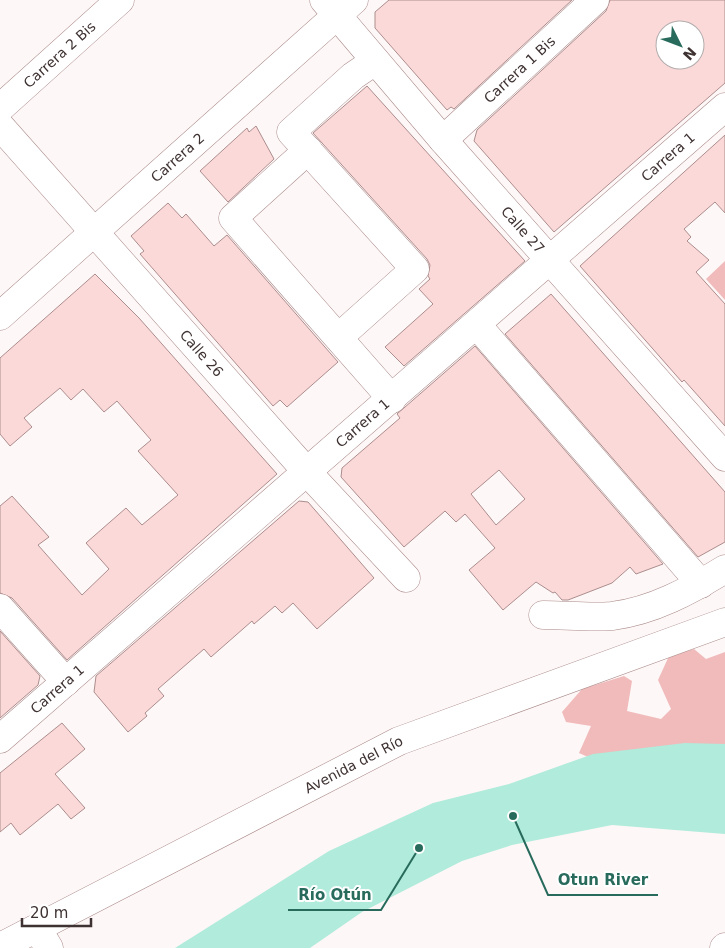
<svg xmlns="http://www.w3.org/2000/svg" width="725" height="948" font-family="'DejaVu Sans',sans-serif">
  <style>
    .green { fill: #f0bbba }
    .water { fill: #b0ebdb }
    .building { fill: #fcd9d9; stroke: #ac8d8d; fill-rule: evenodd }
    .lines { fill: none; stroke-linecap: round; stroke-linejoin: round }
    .minor-casing { stroke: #aa8a8a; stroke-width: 29 }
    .major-casing { stroke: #aa8a8a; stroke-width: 29 }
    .minor { stroke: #fff; stroke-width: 28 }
    .major { stroke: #fff; stroke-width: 28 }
    .labels { text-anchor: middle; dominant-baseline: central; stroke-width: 4; stroke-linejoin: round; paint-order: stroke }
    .street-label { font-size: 14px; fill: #3f3232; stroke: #fff }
    .leader { fill: none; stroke: #286b5d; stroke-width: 2 }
    .callout-dot { fill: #286b5d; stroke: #fff; stroke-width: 2 }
    .callout-label { font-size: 15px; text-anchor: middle; font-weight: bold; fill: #286b5d; stroke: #fff; stroke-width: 4; stroke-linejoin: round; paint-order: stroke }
  </style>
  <rect width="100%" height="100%" fill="#fef7f7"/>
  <g class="green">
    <path d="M725 261V300L706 279Z"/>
    <path d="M694 649 706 659 725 652V750L588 757 579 753 591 726 566 722 562 712 582 689 624 676 632 681 627 711 661 719 671 709 658 680 669 656Z"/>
  </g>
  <path class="water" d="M685 743 725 744V834L612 825 512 845 462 861 362 912 310 948H175L329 851 433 803 509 784 593 754Z"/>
  <g class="building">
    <path d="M389 0H572L454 109 451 107 447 110 375 28V12Z"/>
    <path d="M610 0H725V83L554 232 474 141 477 130 606 11ZM665 30H695V60H665Z"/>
    <path d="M367 86 525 261 404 366 385 347 433 304 419 289 430 279 428 276 430 265 427 259 313 133Z"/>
    <path d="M256 126 274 159 228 202 200 171 247 128 249 132Z"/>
    <path d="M725 135V213L715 202 684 229 691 237 687 241 709 260 696 272 725 304V426L684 380 682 382 580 266Z"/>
    <path d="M168 203 182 218 186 214 214 246 227 235 338 362 287 407 280 400 273 406 140 254 144 251 131 236Z"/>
    <path d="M95 274 139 318 277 474 67 660 12 598 0 593V506L12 496 49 537 38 545 82 595 109 569 86 543 126 508 142 525 178 495 138 451 151 440 117 401 104 412 83 389 71 400 60 388 24 418 32 427 10 446 0 434V358Z"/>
    <path d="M551 294 725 492V542L698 557 505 334Z"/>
    <path d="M475 346 663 564 636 574 630 567 612 583 568 600H562L555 592 553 593 536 582 503 610 469 570 495 548 465 514 456 522 445 511 404 547 341 477 342 468 400 418 397 414ZM499 470 525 499 496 525 471 494Z"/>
    <path d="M299 501 308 502 374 578 317 629 293 603 282 613 275 606 254 624 252 621 211 657 204 649 158 689 164 696 145 713 147 716 128 732 94 692 96 676Z"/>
    <path d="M0 631 40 676 38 685 0 718Z"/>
    <path d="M62 723 85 749 55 774 85 808 71 819 58 804 20 835 11 823 0 832V773Z"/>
  </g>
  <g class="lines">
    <g class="minor-casing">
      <g id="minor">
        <path id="s1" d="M324 0 443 140 725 457"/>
        <path id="s2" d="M0 108 120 0"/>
        <path id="s3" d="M0 126 308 473 406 578"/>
        <path id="s4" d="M443 140 595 0"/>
        <path d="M308 150 233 218 392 399"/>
        <path id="s5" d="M0 316 354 0"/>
        <path d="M477 325 701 584"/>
        <path d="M339 337 415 269 291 132 353 76 375 61"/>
        <path d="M0 608 66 682"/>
        <path d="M543 615C565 615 590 618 612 616 653 611 691 590 725 569"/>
        <path id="s6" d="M0 739 725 107"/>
        <path d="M37 928 49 948"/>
        <path d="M724 948 725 947"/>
      </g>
    </g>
    <g class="major-casing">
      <g id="major">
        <path id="s7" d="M0 947 399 741 725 622"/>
      </g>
    </g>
    <use href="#minor" class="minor"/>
    <use href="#major" class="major"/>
  </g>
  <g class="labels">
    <g class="street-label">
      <text stroke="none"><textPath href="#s2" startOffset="80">Carrera 2 Bis</textPath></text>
      <text stroke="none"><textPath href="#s4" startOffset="104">Carrera 1 Bis</textPath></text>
      <text stroke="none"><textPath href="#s6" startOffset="886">Carrera 1</textPath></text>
      <text stroke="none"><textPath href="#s5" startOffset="238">Carrera 2</textPath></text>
      <text stroke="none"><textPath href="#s1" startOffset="304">Calle 27</textPath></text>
      <text stroke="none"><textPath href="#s3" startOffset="304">Calle 26</textPath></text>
      <text stroke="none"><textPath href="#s6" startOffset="481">Carrera 1</textPath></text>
      <text stroke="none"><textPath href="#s6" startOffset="76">Carrera 1</textPath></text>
      <text stroke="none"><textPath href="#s7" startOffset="398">Avenida del Río</textPath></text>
    </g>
  </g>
  <path class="leader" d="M513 816L548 895H658M419 848L381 910H288"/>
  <g class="callout-dot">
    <circle cx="513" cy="816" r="5"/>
    <circle cx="419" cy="848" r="5"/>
  </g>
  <g class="callout-label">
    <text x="603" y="885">Otun River</text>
    <text x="335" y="900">Río Otún</text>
  </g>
  <g transform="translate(680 45) rotate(132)"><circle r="24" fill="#ffffff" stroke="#b2adad"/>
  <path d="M0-4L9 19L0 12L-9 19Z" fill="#286b5d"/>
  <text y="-8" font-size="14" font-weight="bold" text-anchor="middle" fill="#3f3232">N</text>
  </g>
  <path d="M22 918v8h69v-8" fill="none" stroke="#3f3232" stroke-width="2.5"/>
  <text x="30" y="918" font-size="15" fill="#3f3232" stroke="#ffffff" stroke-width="4" paint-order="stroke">20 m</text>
</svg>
